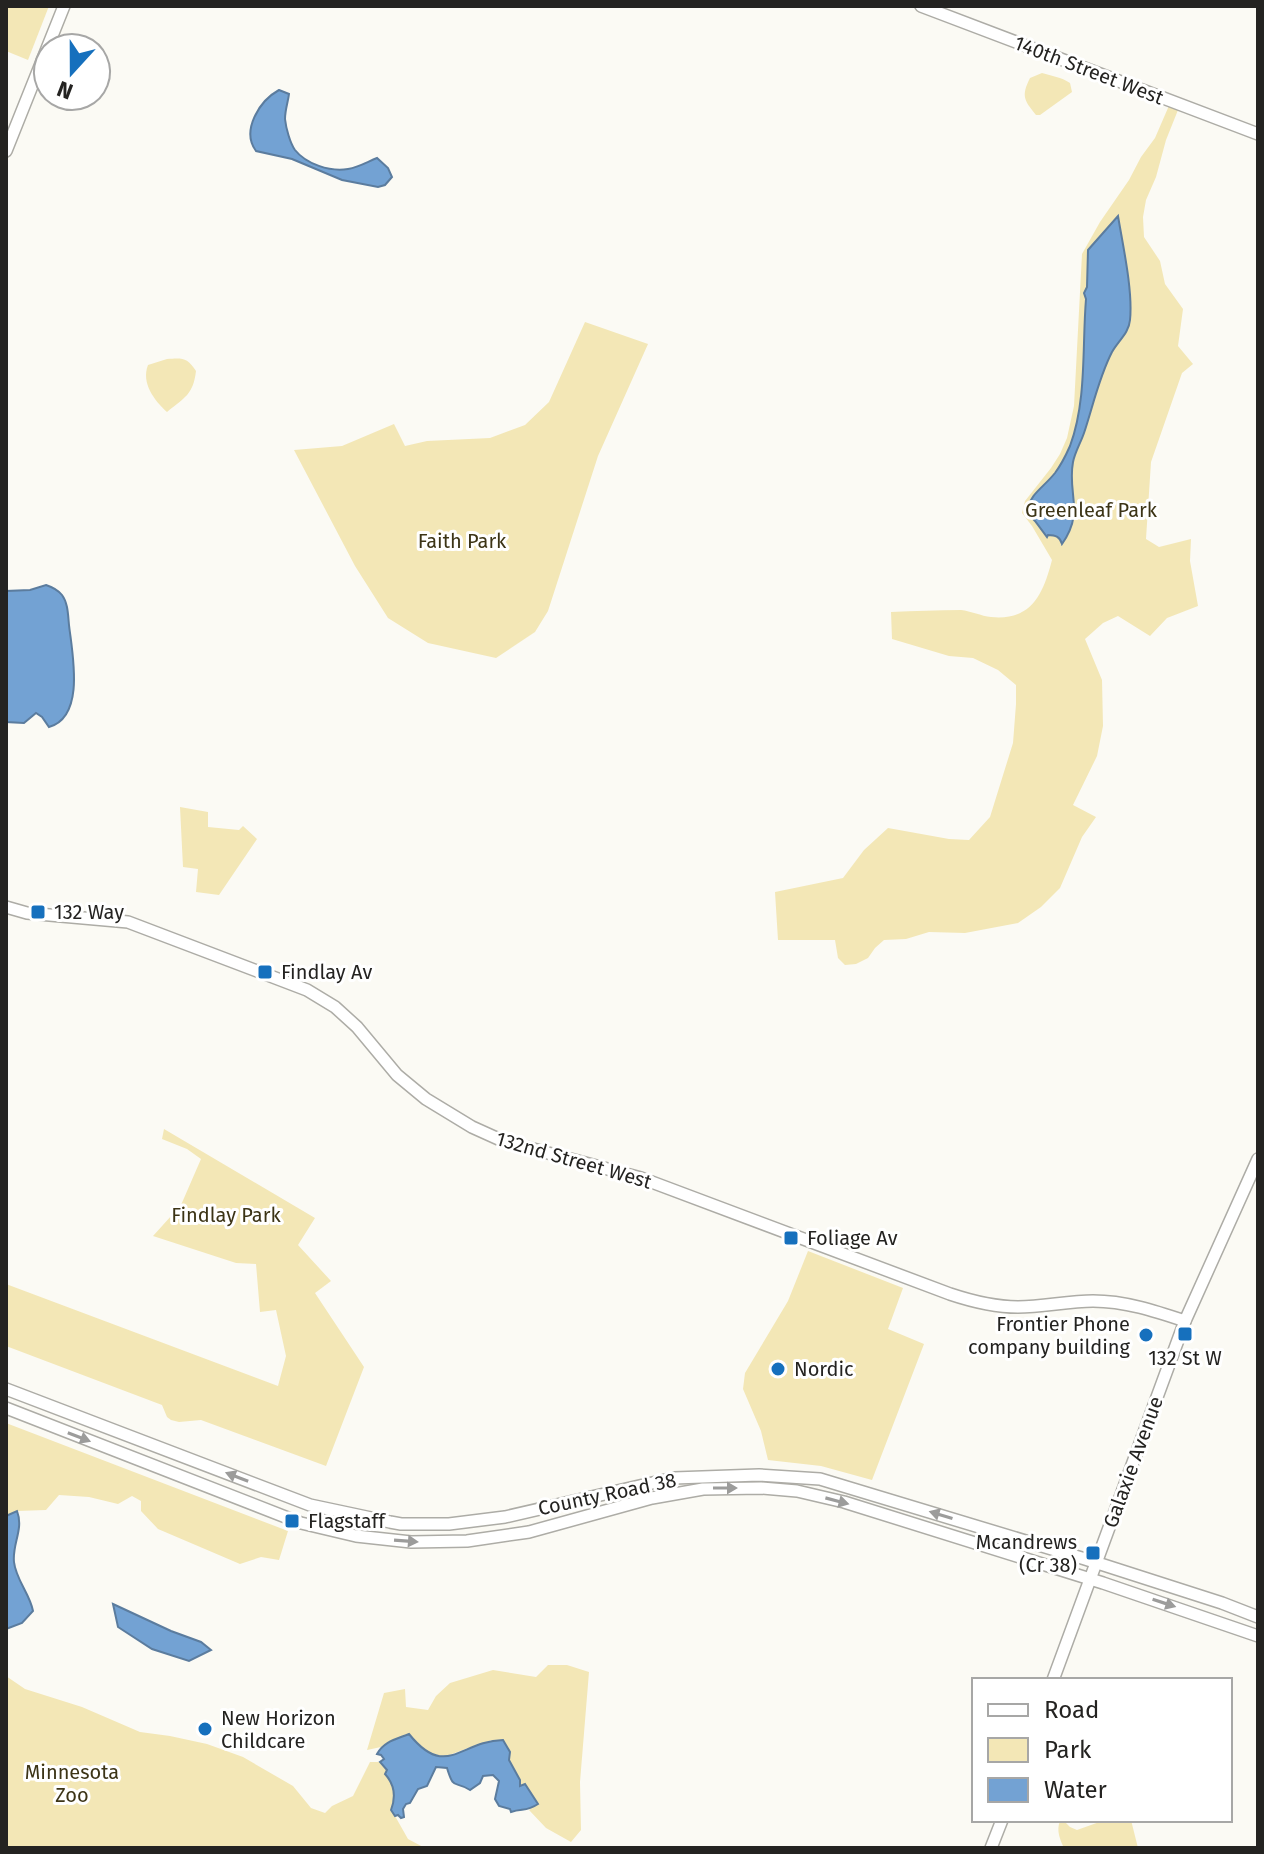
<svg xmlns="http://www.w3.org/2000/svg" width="1264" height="1854" font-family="'Fira Sans',sans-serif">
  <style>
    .green { fill: #f3e7b6 }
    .water { fill: #73a2d3; stroke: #5b7c9e; stroke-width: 2 }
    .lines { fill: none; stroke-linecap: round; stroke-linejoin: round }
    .secondary-casing { stroke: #adaca6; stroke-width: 14 }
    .secondary { stroke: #fff; stroke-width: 11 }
    .oneway { fill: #9c9c9b }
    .poi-dot { fill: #1670bd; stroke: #fff; stroke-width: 3 }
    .labels { text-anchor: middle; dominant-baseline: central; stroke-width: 6; stroke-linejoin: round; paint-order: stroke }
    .street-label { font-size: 20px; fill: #242321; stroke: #fff }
    .park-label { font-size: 20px; fill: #3c3416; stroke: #fff }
    .poi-label { font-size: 20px; fill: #242321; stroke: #fff; text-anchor: start }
  </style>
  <rect width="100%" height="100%" fill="#fbfaf4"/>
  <g class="green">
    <path d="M6 6H49L28 60 6 51Z"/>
    <path d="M1042 73C1052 76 1061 77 1070 83L1072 92 1040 115H1036C1024 100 1021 96 1030 78Z"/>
    <path d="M1171 101 1180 105 1166 140 1156 177 1146 200 1143 217 1144 237 1160 261 1165 284 1183 309 1178 346 1193 364 1182 373 1151 462 1146 539 1159 547 1191 539 1190 561 1198 606 1167 618 1150 636 1118 616 1103 623 1085 639 1102 680 1103 726 1097 756 1073 805 1096 817 1082 837 1060 888 1041 907 1018 923 965 933 929 932 906 939 884 940 875 948 868 958 856 964 845 965 838 958 835 940H778L775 892 843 878 864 850 888 828 949 839 969 840 990 817 1013 743 1016 704V685L998 670 973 658 949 656 892 639 891 612C914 611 938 610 961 610 971 611 981 616 991 617 1032 621 1043 594 1052 560L1032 526 1022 513 1025 501 1051 468 1060 454 1067 438 1074 406 1082 254 1100 222 1129 180 1141 157 1155 138Z"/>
    <path d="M585 322 648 344 598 456 548 611 535 632 496 658 428 643 388 618 355 566 294 450 342 446 394 424 405 446 427 441 490 438 525 425 549 402Z"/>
    <path d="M167 359C182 358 187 357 196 371 193 395 185 397 167 412 154 400 141 383 148 365Z"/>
    <path d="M180 807 208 812V827L239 830 243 826 257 839 219 895 196 892 198 869 183 867Z"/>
    <path d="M164 1129 315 1218 298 1245 331 1281 315 1293 364 1367 326 1466 201 1420 179 1422 171 1420 167 1417 162 1405 6 1346V1284L278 1386 286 1356 276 1310 260 1312 256 1264 236 1263 153 1236 181 1205 201 1159 187 1149 162 1139Z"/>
    <path d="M808 1251 903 1288 888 1329 924 1344 872 1480 821 1466 768 1460 761 1431 743 1389 745 1373 788 1301Z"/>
    <path d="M6 1423 288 1531 279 1560 261 1557 240 1564 158 1529 141 1511V1501L132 1496 118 1504 89 1497 59 1495 46 1510 17 1511 6 1516Z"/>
    <path d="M548 1665H567L589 1672 580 1782 581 1830 571 1842 546 1828 529 1810 537 1804 525 1785 520 1787C519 1768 503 1753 491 1740L482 1745 468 1748 444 1757 433 1756 418 1745 398 1739 388 1742 381 1747 367 1750 384 1693 405 1689 406 1707 428 1710 436 1696 450 1683 493 1670 536 1677Z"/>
    <path d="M6 1676 25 1689 82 1707 140 1732 170 1736 207 1744 243 1757 293 1786 311 1808 325 1813 332 1806 353 1796 370 1762H380L387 1770V1777L391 1779 393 1784 395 1816 408 1839 425 1848H6Z"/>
    <path d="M1105 1820H1131L1138 1848H1064C1060 1840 1056 1830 1060 1821H1064L1070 1827 1077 1830Z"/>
  </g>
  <g class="water">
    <path d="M279 90 289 94C288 102 285 110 285 119 286 128 290 143 295 150 306 164 330 172 348 169 359 167 367 162 377 158L388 168 392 177 385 185 378 187 342 180 292 159 256 151C241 131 259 101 279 90Z"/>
    <path d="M1118 216C1123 246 1133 291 1130 320 1129 333 1118 341 1112 352 1099 377 1093 406 1084 433 1081 442 1075 452 1073 462 1067 494 1085 511 1062 544 1060 537 1056 535 1048 535L1047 537 1035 521 1026 511C1031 493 1044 487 1055 473 1061 465 1066 455 1070 446 1087 400 1082 347 1086 299L1084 293 1087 287 1088 250Z"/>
    <path d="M46 585C52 587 58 590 62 595 68 603 68 615 69 625 72 652 86 717 49 727L42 717 36 713 24 723 6 722V591L30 590Z"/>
    <path d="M17 1511C24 1529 12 1544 14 1562 16 1580 30 1594 33 1611L22 1623 6 1629V1516Z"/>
    <path d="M113 1604 171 1631 201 1642 211 1650 189 1661 152 1649 118 1627Z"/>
    <path d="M409 1734C446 1780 460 1741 503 1740L510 1752 509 1760 520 1780V1786L525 1784 538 1804C526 1812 523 1808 511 1812L510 1809 499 1806 495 1799 499 1781 493 1775 483 1776 480 1783 470 1790C454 1780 454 1791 447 1768L436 1767 427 1786 418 1789 410 1803 406 1804 403 1809 404 1817 401 1818 398 1815 395 1816 391 1810C396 1797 394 1784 385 1774L387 1770 380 1762 384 1759 381 1755 377 1754C384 1741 397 1739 409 1734Z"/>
  </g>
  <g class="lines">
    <g class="secondary-casing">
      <g id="secondary">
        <path d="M921 6 1258 134"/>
        <path d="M6 151 64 6"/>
        <path d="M6 907 27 913 128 922 307 990 335 1007 357 1027 397 1075 426 1099 472 1127 503 1141 641 1178 950 1294C971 1301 995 1307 1018 1307 1043 1307 1068 1301 1093 1301 1125 1301 1155 1311 1185 1321"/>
        <path d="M6 1389 310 1505 390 1522 401 1524H449L505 1517 674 1478 759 1475 820 1479 1085 1559 1222 1603 1258 1617"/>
        <path d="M6 1408 301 1523 356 1536 411 1542 467 1541 529 1532 652 1498 703 1489 761 1488 797 1491 844 1502 1103 1583 1258 1636"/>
        <path d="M1053 1680 1185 1321 1258 1159"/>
        <path d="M991 1848 1002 1820"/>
      </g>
    </g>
    <use href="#secondary" class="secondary"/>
  </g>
  <defs><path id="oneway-solid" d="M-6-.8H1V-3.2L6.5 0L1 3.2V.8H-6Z" transform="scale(2)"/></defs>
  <g class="oneway">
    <use href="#oneway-solid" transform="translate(79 1437) rotate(21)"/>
    <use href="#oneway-solid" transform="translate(237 1477) rotate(-159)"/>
    <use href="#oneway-solid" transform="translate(725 1488)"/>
    <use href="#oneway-solid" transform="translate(837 1501) rotate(15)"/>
    <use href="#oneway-solid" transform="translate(941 1515) rotate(-163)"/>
    <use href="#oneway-solid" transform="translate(406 1541) rotate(4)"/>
    <use href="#oneway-solid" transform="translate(1164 1603) rotate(18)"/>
  </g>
  <g class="poi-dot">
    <rect x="30" y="904" width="16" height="16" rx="4"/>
    <rect x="257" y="964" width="16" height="16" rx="4"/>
    <rect x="783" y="1230" width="16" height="16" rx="4"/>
    <rect x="1177" y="1326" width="16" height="16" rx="4"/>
    <circle cx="1146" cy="1335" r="8"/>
    <circle cx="778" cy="1369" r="8"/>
    <rect x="284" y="1513" width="16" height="16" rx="4"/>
    <rect x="1085" y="1545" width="16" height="16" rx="4"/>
    <circle cx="205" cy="1729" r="8"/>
  </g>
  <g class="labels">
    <g class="street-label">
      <text transform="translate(1089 70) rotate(21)">140th Street West</text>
      <text transform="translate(574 1160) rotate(16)">132nd Street West</text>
      <text transform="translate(1133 1462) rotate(-70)">Galaxie Avenue</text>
      <text transform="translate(607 1494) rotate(-12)">County Road 38</text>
    </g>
    <g class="park-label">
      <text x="1091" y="510">Greenleaf Park</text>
      <text x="462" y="541">Faith Park</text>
      <text x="226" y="1215">Findlay Park</text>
      <text x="72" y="1772">Minnesota<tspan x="72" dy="23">Zoo</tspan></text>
    </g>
    <g class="poi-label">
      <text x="54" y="912">132 Way</text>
      <text x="281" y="972">Findlay Av</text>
      <text x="807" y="1238">Foliage Av</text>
      <text x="1130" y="1324" text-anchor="end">Frontier Phone<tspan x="1130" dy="23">company building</tspan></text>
      <text x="1185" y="1358" text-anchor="middle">132 St W</text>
      <text x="794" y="1369">Nordic</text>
      <text x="308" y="1521">Flagstaff</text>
      <text x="1077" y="1542" text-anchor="end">Mcandrews<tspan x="1077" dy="23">(Cr 38)</tspan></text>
      <text x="221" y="1718">New Horizon<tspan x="221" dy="23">Childcare</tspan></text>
    </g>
  </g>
  <rect width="1264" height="1854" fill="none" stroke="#242321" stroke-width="16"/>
  <rect x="972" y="1678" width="260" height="144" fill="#ffffff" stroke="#a7a7a6" stroke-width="2"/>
  <rect x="988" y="1704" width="40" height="12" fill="#ffffff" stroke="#a7a7a6" stroke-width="2"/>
  <text x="1044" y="1718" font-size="24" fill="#242321">Road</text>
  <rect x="988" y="1738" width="40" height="24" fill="#f3e7b6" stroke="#a7a7a6" stroke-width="2"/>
  <text x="1044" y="1758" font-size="24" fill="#242321">Park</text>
  <rect x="988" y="1778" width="40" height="24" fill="#73a2d3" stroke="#a7a7a6" stroke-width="2"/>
  <text x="1044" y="1798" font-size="24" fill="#242321">Water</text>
  <g transform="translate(72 72) rotate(201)"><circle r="38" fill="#ffffff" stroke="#a7a7a6" stroke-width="2"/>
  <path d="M0-6L14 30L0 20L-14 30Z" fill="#1670bd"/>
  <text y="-12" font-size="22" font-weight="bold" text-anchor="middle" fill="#242321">N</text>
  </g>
</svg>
